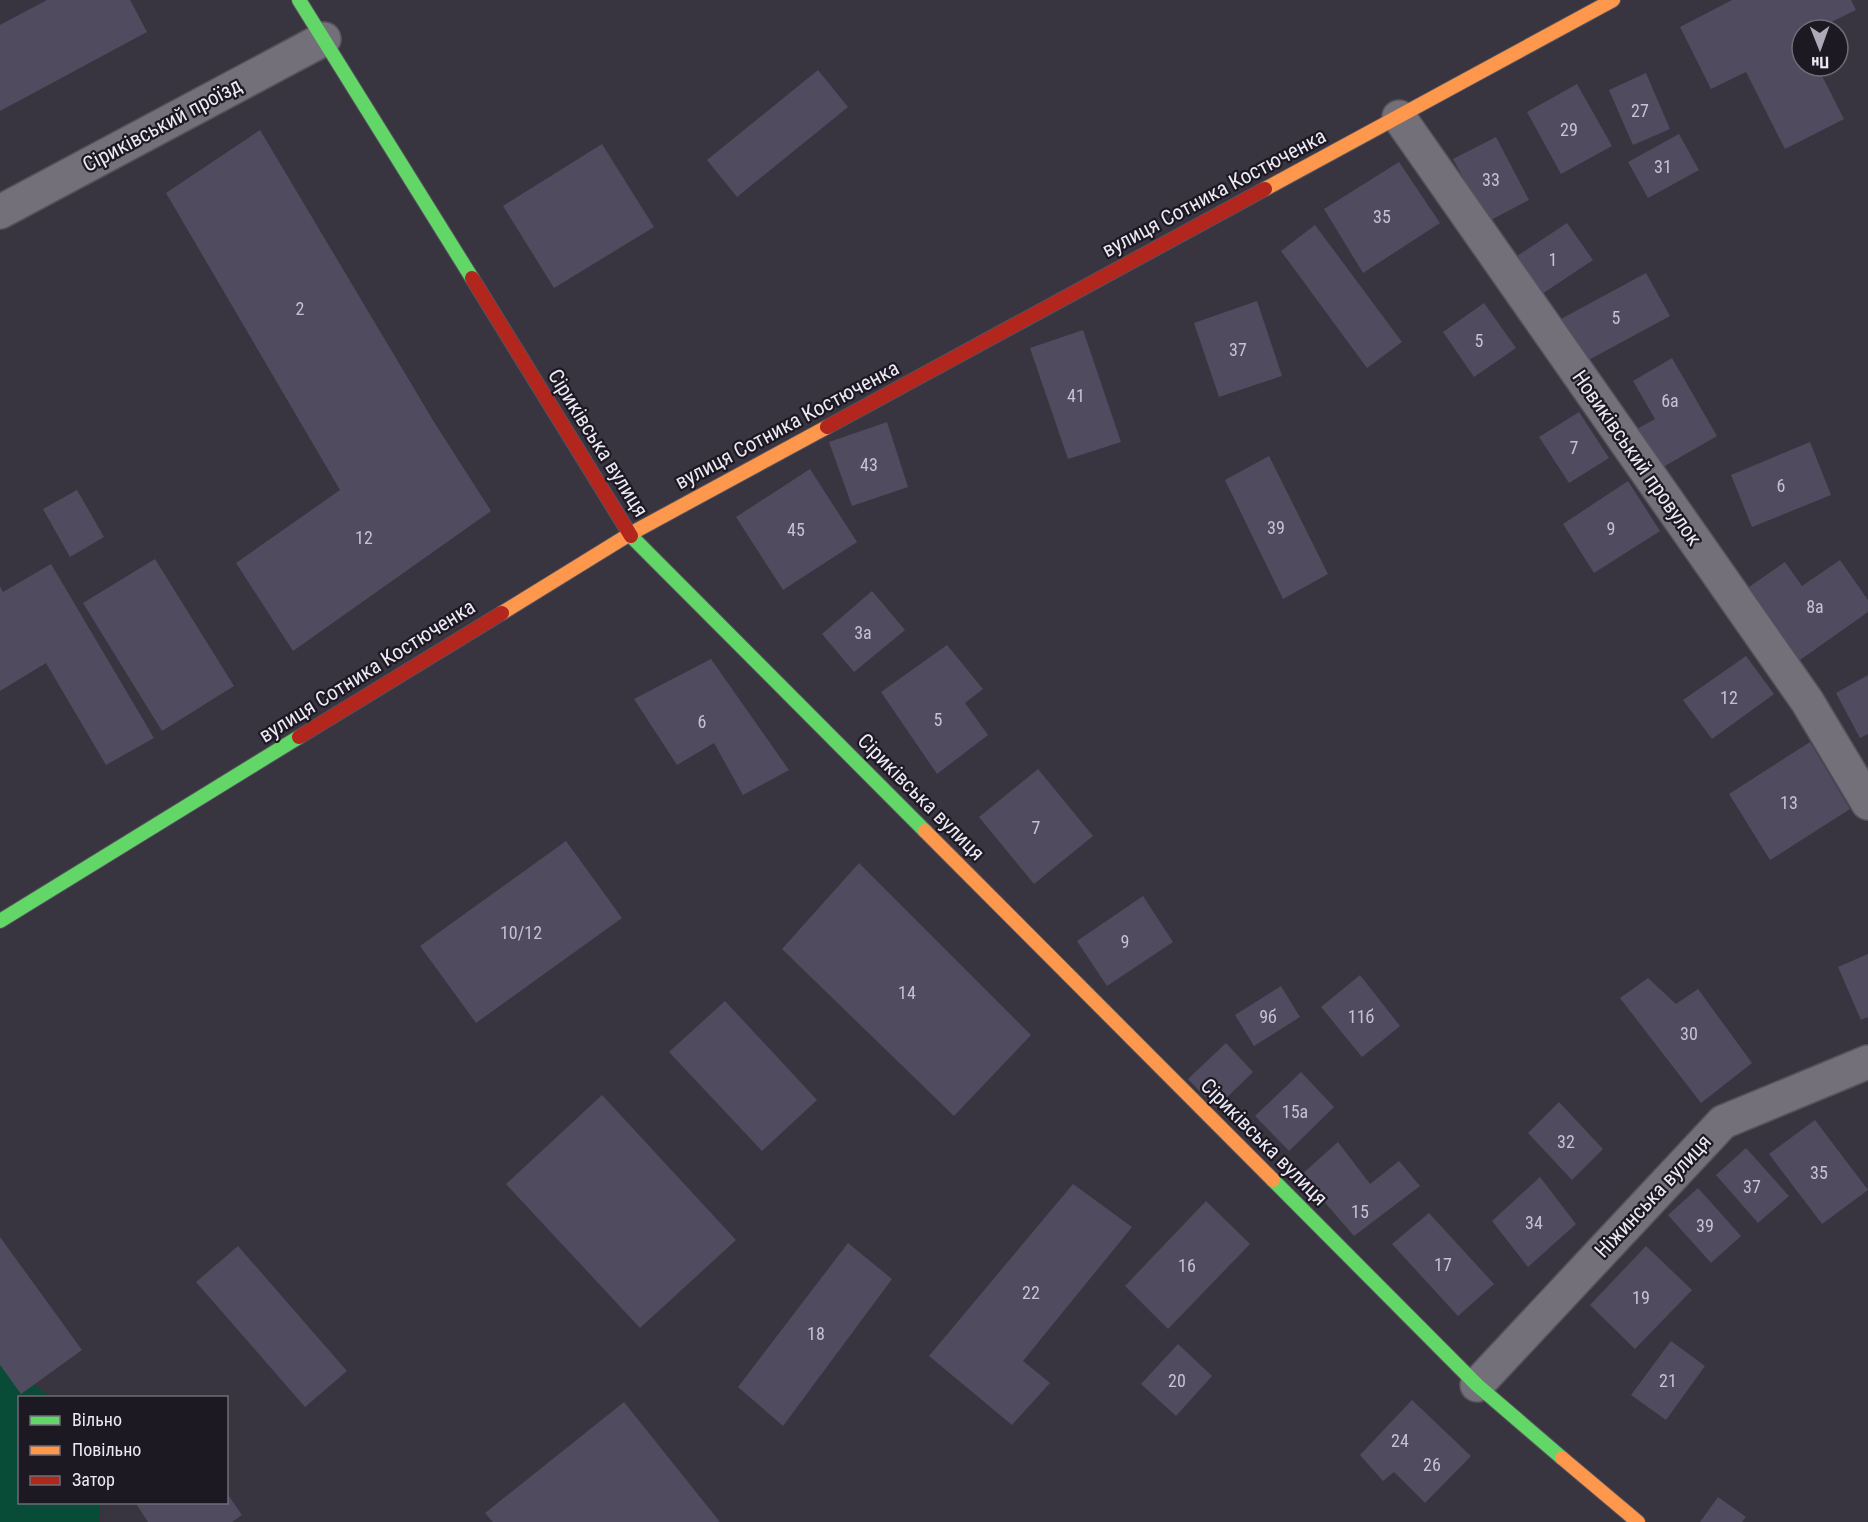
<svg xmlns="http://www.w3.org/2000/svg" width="1868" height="1522" font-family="'Roboto Condensed',sans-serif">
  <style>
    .green { fill: #084b36 }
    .building { fill: #504b5e }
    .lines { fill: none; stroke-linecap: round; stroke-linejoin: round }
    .street-casing { stroke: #55525d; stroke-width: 36 }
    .fast-casing { stroke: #55525d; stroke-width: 16 }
    .slow-casing { stroke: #55525d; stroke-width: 16 }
    .jam-casing { stroke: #55525d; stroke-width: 16 }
    .street { stroke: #737079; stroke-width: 33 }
    .fast { stroke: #63d668; stroke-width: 14 }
    .slow { stroke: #ff974d; stroke-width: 14 }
    .jam { stroke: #b3261e; stroke-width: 14 }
    .labels { text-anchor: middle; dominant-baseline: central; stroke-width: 4.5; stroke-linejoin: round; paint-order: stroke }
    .number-label { font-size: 18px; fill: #c5c2d1 }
    .street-label { font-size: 21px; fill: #ece9f7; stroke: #1c1923 }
  </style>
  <rect width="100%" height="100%" fill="#383540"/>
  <path class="green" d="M0 1361 51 1397 20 1398V1502L100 1503V1522H0Z"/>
  <g class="building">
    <path d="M47 0H130L147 32 0 111V25Z"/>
    <path d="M1732 0H1851L1856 10 1815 30H1802V66H1817L1844 119 1785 149 1746 72 1711 89 1680 27Z"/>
    <path d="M818 70 848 107 737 197 707 160Z"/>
    <path d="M1646 73 1670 129 1633 145 1609 90Z"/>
    <path d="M1577 84 1612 146 1561 174 1527 112Z"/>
    <path d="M260 130 434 422 491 511 293 651 236 563 340 490 166 193Z"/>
    <path d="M1679 134 1699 170 1648 198 1628 162Z"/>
    <path d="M1496 137 1529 200 1487 222 1453 159Z"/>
    <path d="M602 144 654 227 554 288 503 206Z"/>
    <path d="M1399 162 1440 223 1363 273 1324 209Z"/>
    <path d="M1567 223 1593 260 1539 296 1514 258Z"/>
    <path d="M1315 225 1402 342 1367 368 1281 251Z"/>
    <path d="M1646 273 1670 316 1585 362 1561 319Z"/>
    <path d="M1257 301 1282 376 1219 397 1194 323Z"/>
    <path d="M1484 303 1516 348 1474 377 1443 332Z"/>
    <path d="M1083 330 1121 442 1068 459 1030 348Z"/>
    <path d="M1672 358 1717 436 1658 470 1635 430 1655 419 1633 381Z"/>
    <path d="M1579 412 1609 458 1569 483 1539 437Z"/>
    <path d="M887 422 908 487 852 506 829 442Z"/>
    <path d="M1810 442 1831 495 1752 527 1731 475Z"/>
    <path d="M1269 456 1328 574 1283 599 1225 480Z"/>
    <path d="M810 469 857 542 783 590 736 517Z"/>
    <path d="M1628 481 1660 531 1594 573 1563 524Z"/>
    <path d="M77 490 104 537 70 557 43 509Z"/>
    <path d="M155 559 234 686 162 731 83 603Z"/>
    <path d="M1840 560 1868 600V612L1800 660 1749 587 1785 562 1802 586Z"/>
    <path d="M51 564 154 738 106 765 46 663 0 691V586L3 592Z"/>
    <path d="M872 591 905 630 854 672 822 634Z"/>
    <path d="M947 645 983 689 965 703 988 735 937 774 881 692Z"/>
    <path d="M1746 656 1774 694 1712 739 1683 700Z"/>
    <path d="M711 659 789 770 743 795 714 743 677 765 634 699Z"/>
    <path d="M1868 675V734L1860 738 1836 693Z"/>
    <path d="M1810 742 1850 809 1770 860 1729 794Z"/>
    <path d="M1038 769 1093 836 1034 884 979 817Z"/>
    <path d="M566 841 622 918 476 1023 420 946Z"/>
    <path d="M859 863 1031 1035 954 1116 782 949Z"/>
    <path d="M1143 896 1173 942 1107 986 1077 941Z"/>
    <path d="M1868 954V1017L1861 1020 1838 967Z"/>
    <path d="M1360 975 1400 1026 1362 1057 1321 1007Z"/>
    <path d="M1648 978 1676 1004 1698 989 1752 1063 1701 1103 1620 998Z"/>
    <path d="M1281 986 1300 1017 1254 1046 1235 1015Z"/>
    <path d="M725 1001 817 1100 762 1151 669 1052Z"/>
    <path d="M1226 1043 1253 1072 1216 1108 1188 1079Z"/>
    <path d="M1301 1072 1334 1107 1289 1151 1255 1116Z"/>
    <path d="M602 1095 736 1240 640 1328 506 1184Z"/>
    <path d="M1559 1102 1603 1149 1572 1180 1528 1133Z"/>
    <path d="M1815 1120 1868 1190 1822 1224 1769 1154Z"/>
    <path d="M1338 1142 1370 1184 1399 1161 1420 1186 1354 1236 1301 1175Z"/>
    <path d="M1746 1148 1789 1196 1758 1223 1716 1175Z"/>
    <path d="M1540 1177 1576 1224 1528 1267 1492 1221Z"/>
    <path d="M1073 1184 1132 1227 1023 1361 1050 1383 1012 1425 929 1356Z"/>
    <path d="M1698 1188 1741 1236 1711 1263 1668 1215Z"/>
    <path d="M1206 1201 1250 1244 1168 1329 1125 1286Z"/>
    <path d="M1429 1213 1494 1284 1458 1316 1392 1244Z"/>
    <path d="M0 1237 82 1350 21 1394 0 1365Z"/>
    <path d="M848 1243 892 1279 783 1426 738 1387Z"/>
    <path d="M238 1246 347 1371 305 1407 196 1282Z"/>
    <path d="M1646 1246 1692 1290 1635 1349 1590 1305Z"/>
    <path d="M1671 1341 1705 1366 1666 1420 1631 1395Z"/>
    <path d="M1178 1344 1212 1376 1176 1416 1141 1384Z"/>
    <path d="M1412 1400 1471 1456 1425 1503 1394 1472 1383 1481 1360 1455Z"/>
    <path d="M624 1402 720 1522H493L485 1513Z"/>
    <path d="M226 1492 242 1515 232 1522H148L135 1502H226Z"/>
    <path d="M1718 1497 1746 1517 1742 1522H1700Z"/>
  </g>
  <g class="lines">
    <g class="street-casing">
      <g id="street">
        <path d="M1399 117 1807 701 1868 803"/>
        <path d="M0 212 324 39"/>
        <path d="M1477 1385 1723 1122 1868 1062"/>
      </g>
    </g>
    <g class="fast-casing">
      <g id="fast">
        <path d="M299 0 472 278"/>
        <path d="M631 536 925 831"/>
        <path d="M0 921 299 737"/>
        <path d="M1273 1180 1477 1385 1562 1458"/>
      </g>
    </g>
    <g class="slow-casing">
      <g id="slow">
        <path d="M1265 189 1613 0"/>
        <path d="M502 613 630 534 827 427"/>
        <path d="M925 831 1273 1180"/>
        <path d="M1562 1458 1638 1522"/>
      </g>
    </g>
    <g class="jam-casing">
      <g id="jam">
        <path d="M472 278 631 536"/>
        <path d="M827 427 1265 189"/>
        <path d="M299 737 502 613"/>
      </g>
    </g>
    <use href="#street" class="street"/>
    <use href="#fast" class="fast"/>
    <use href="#slow" class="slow"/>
    <use href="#jam" class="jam"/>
  </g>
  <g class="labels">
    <g class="number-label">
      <text x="1640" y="110">27</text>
      <text x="1569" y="129">29</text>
      <text x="1663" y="166">31</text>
      <text x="1491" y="179">33</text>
      <text x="1382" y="216">35</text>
      <text x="1553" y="259">1</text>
      <text x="300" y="308">2</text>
      <text x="1616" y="317">5</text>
      <text x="1479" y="340">5</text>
      <text x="1238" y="349">37</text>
      <text x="1076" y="395">41</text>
      <text x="1670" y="400">6а</text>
      <text x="1574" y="447">7</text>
      <text x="869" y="464">43</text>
      <text x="1781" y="485">6</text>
      <text x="1276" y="527">39</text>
      <text x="1611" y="528">9</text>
      <text x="796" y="529">45</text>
      <text x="364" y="537">12</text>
      <text x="1815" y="606">8а</text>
      <text x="863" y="632">3а</text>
      <text x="1729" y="697">12</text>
      <text x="938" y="719">5</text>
      <text x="702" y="721">6</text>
      <text x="1789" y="802">13</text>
      <text x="1036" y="827">7</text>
      <text x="521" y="932">10/12</text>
      <text x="1125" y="941">9</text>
      <text x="907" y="992">14</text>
      <text x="1268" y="1016">9б</text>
      <text x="1361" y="1016">11б</text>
      <text x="1689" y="1033">30</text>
      <text x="1295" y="1111">15а</text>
      <text x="1566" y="1141">32</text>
      <text x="1819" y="1172">35</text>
      <text x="1752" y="1186">37</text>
      <text x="1360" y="1211">15</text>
      <text x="1534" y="1222">34</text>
      <text x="1705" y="1225">39</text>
      <text x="1443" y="1264">17</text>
      <text x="1187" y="1265">16</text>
      <text x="1031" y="1292">22</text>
      <text x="1641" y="1297">19</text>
      <text x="816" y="1333">18</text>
      <text x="1177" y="1380">20</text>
      <text x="1668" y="1380">21</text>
      <text x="1400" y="1440">24</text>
      <text x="1432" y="1464">26</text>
    </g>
    <g class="street-label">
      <text transform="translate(162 125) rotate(-28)">Сіриківський проїзд</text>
      <text transform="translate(1214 193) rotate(-28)">вулиця Сотника Костюченка</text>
      <text transform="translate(787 425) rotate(-28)">вулиця Сотника Костюченка</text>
      <text transform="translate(598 443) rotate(58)">Сіриківська вулиця</text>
      <text transform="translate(1637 458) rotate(55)">Новиківський провулок</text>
      <text transform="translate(367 671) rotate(-32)">вулиця Сотника Костюченка</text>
      <text transform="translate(921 797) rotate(45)">Сіриківська вулиця</text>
      <text transform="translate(1264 1142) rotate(45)">Сіриківська вулиця</text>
      <text transform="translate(1653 1196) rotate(-47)">Ніжинська вулиця</text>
    </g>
  </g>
  <rect x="18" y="1396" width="210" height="108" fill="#1c1923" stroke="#6f6c78" stroke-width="1.5"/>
  <rect x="30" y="1416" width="30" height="9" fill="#63d668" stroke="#6f6c78" stroke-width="1.5"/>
  <text x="72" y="1426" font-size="18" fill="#ece9f7">Вільно</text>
  <rect x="30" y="1446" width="30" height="9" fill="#ff974d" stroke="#6f6c78" stroke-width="1.5"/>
  <text x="72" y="1456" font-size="18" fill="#ece9f7">Повільно</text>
  <rect x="30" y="1476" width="30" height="9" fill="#b3261e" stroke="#6f6c78" stroke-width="1.5"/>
  <text x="72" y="1486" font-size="18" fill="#ece9f7">Затор</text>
  <g transform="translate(1820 48) rotate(179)"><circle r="28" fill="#1c1923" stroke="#6f6c78" stroke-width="1.5"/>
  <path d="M0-4.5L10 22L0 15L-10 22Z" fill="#adaab7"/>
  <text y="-9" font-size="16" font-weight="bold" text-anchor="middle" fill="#ece9f7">Пн</text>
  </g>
</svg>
